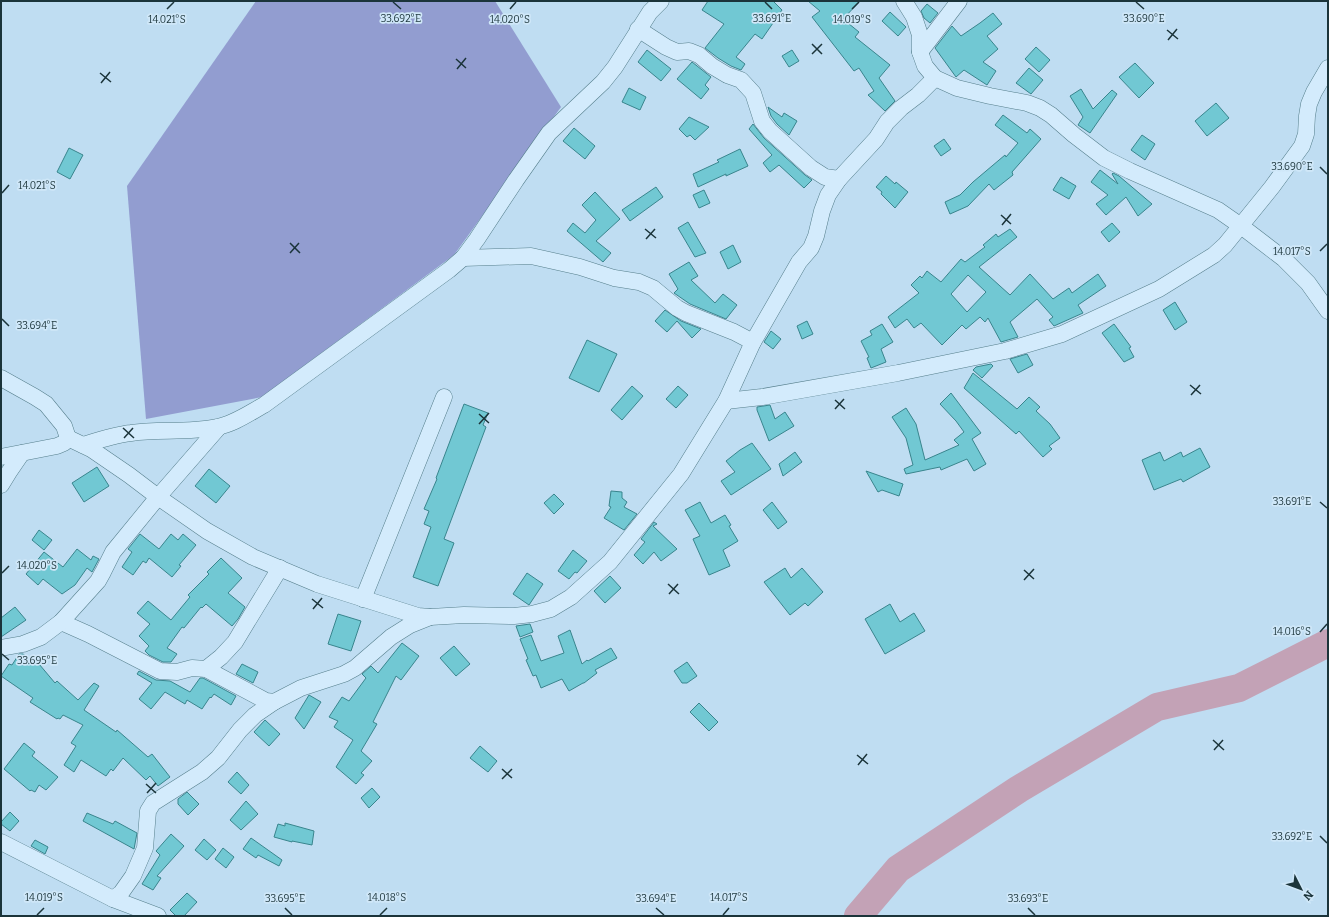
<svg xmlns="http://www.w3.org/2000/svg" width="1329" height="917" font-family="Bitter,serif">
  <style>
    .green { fill: #929dd0 }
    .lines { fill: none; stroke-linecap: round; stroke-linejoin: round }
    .river { stroke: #c3a2b6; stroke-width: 28 }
    .building { fill: #71c8d3; stroke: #39858d; fill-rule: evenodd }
    .street-casing { stroke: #567f8c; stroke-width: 17 }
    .street { stroke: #d3ebfc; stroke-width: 16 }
    .ticks { fill: none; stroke: #1b343a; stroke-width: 1.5 }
    .ticks-label { font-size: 10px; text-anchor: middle; fill: #1b343a; stroke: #cfe7f8; stroke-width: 3.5; stroke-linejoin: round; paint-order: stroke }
  </style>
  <rect width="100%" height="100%" fill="#bfddf2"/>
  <path class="green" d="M256 1H495L561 107 454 255 262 397 146 419 127 186Z"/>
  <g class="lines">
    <path class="river" d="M858 916 898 869 1019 789 1157 707 1239 688 1328 643"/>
  </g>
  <g class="building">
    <path d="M708 1H773L782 10 762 39 755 34 736 57 745 64 741 70 731 66 718 58 705 48 724 24 702 10Z"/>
    <path d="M808 1H860L843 19 859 32 855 37 890 65 879 78 895 101 885 111 868 95 874 91 859 68 854 71 812 17 820 11Z"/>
    <path d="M927 4 938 13 930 23 924 18 921 11Z"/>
    <path d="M890 12 906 27 898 36 882 21Z"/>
    <path d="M993 13 1002 24 987 36 998 49 983 62 996 71 987 85 964 70 956 77 935 48 952 26 961 36 980 23Z"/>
    <path d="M1036 47 1050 60 1039 72 1025 59Z"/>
    <path d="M647 50 671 69 661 81 638 62Z"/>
    <path d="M792 50 799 61 789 67 782 56Z"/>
    <path d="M692 62 711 77 705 85 709 89 701 99 677 79Z"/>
    <path d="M1135 63 1154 83 1139 98 1119 77Z"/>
    <path d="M1029 68 1043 80 1031 94 1016 83Z"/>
    <path d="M629 88 646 97 640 110 622 102Z"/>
    <path d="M1081 89 1093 109 1112 90 1117 94 1090 133 1078 125 1083 117 1070 96Z"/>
    <path d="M1216 103 1229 118 1207 136 1195 121Z"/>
    <path d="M768 107 782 117 784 113 797 121 789 135 777 124 771 116Z"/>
    <path d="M1003 115 1027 133 1030 129 1041 139 1012 172 1013 175 994 190 989 184 968 206 950 214 945 202 960 195 973 182 1005 155 1006 157 1018 143 995 125Z"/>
    <path d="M689 117 709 127 695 140 690 135 687 137 679 129Z"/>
    <path d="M753 124 764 138 805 175 812 180 804 188 779 165 770 172 763 163 772 155 749 129Z"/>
    <path d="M574 128 595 146 585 159 563 141Z"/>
    <path d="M1142 135 1155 144 1145 160 1131 150Z"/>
    <path d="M944 139 951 149 941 156 934 146Z"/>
    <path d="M69 148 83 155 70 179 57 172Z"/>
    <path d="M740 149 748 166 726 176V174L698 187 693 174 719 162 717 160Z"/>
    <path d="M1100 170 1118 184 1112 174 1113 173 1119 176 1152 204 1138 216 1126 197 1106 215 1096 204 1108 195 1091 182Z"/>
    <path d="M886 176 895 184 896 182 908 192 895 208 881 194 882 192 876 187Z"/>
    <path d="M1061 177 1076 186 1069 199 1053 190Z"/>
    <path d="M656 187 663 197 630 221 622 210Z"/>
    <path d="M704 190 710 203 699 208 693 195Z"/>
    <path d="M595 192 620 219 596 241 611 253 603 262 567 231 573 223 585 233 596 220 582 205Z"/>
    <path d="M688 222 706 253 695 257 678 228Z"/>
    <path d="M1112 223 1120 232 1109 242 1101 232Z"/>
    <path d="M1010 229 1017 237 979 267 1010 295 1030 274 1053 299 1069 288 1072 293 1098 274 1106 286 1078 305 1083 313 1054 326 1049 320 1053 317 1037 299 1010 322 1018 337 1001 342 988 318 985 322 980 317 966 329 962 325 942 345 921 323 914 328 907 319 895 328 888 317 919 293 911 285 920 276 922 278 927 271 941 282 961 259 965 262 985 247 983 245 996 234 998 237ZM968 275 986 292 967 312 951 294Z"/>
    <path d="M733 245 741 262 728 269 720 252Z"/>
    <path d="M689 262 698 276 691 280 715 303 723 294 737 305 726 319 690 304 674 293 678 289 669 274Z"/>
    <path d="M1175 302 1187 322 1175 330 1163 310Z"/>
    <path d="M665 310 681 321 701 329 692 338 677 321 667 332 655 321Z"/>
    <path d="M807 321 813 334 802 339 797 326Z"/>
    <path d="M882 324 893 342 881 349 886 362 871 368 867 358 869 357 861 341 872 335 870 331Z"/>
    <path d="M1114 324 1131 347 1129 348 1134 357 1124 362 1102 333Z"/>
    <path d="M771 331 781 339 773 349 764 342Z"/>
    <path d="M587 340 617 354 599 392 569 378Z"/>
    <path d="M1027 354 1033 365 1018 373 1010 359Z"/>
    <path d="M991 364 993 366 982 378 973 370 976 367Z"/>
    <path d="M973 373 1017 409 1029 397 1040 407 1036 411 1050 424 1060 438 1049 446 1052 449 1043 457 1019 431 1016 434 964 388Z"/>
    <path d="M632 386 643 396 622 420 611 410Z"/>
    <path d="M678 386 688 395 676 408 666 399Z"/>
    <path d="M951 393 981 433 972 439 986 464 974 471 967 459 941 470 940 467 906 474 904 469 913 465 906 438 892 417 906 408 916 424 925 460 959 445 954 440 964 432 956 421 940 404Z"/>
    <path d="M464 404 488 413 483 425 486 427 444 539 454 543 438 586 413 577 431 527 424 524 429 511 424 509 437 479 436 478Z"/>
    <path d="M770 405 775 419 785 412 794 426 769 441 757 410V407Z"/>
    <path d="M752 443 771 469 731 495 721 481 735 472 726 461 740 450Z"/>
    <path d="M1200 448 1210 467 1183 482 1181 479 1154 490 1142 460 1160 452 1164 461 1181 452 1183 457Z"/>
    <path d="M795 452 802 462 783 476 779 464Z"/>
    <path d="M97 467 109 486 84 502 72 483Z"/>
    <path d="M209 469 230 486 216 503 195 486Z"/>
    <path d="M866 471 903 484 899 496 882 490 878 492Z"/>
    <path d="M611 491 622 492V498L627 502 624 507 637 514 624 530 604 518 611 507 609 506Z"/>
    <path d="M554 494 564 504 554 514 544 503Z"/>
    <path d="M700 502 711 523 725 515 731 525 729 526 738 541 723 550 730 566 709 575 693 539 700 536 685 510Z"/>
    <path d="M772 502 787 522 778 529 763 510Z"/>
    <path d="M654 522 657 524 653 526 677 549 661 561 654 552 643 564 634 555 645 542 641 539Z"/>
    <path d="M39 530 52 540 44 550 32 540Z"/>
    <path d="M140 534 159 549 171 534 178 540 183 534 196 545 179 565 181 566 172 577 149 558 146 563 143 561 133 575 122 567 132 552 128 549Z"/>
    <path d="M77 549 91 560 93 556 99 559 92 572 87 568 75 585 62 594 43 579 38 585 26 574 44 552 63 567Z"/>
    <path d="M573 550 587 561 577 573 575 572 569 579 558 571Z"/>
    <path d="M221 558 242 578 228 593 245 607 238 619 232 626 206 604 202 608 201 607 184 628 182 627 167 648 177 654 171 662H163L149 655 145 651 149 646 139 636 150 624 137 613 148 601 171 620 190 597 188 595 209 574 207 572Z"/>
    <path d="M785 568 791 578 802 568 823 592 808 606 805 603 790 615 764 582Z"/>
    <path d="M527 573 543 584 529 605 513 594Z"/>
    <path d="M610 576 621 588 605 603 594 591Z"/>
    <path d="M890 604 900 622 914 613 925 631 885 654 865 619Z"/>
    <path d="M15 607 26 620 1 637V618Z"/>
    <path d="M338 614 361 621 351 651 328 644Z"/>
    <path d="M530 624 533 632 520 637 516 626Z"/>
    <path d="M570 630 582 664 587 660 588 661 611 648 617 658 595 670 597 673 584 683H583L569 691 562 679 541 688 536 675 533 676 526 660 528 659 520 639 531 635 541 661 564 653 558 636Z"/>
    <path d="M402 643 419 656 401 680 396 676 373 722 377 724 361 751 372 761 361 773 364 775 356 784 336 767 353 740 334 727 338 721 329 717 342 697 349 701 366 678 362 674 371 666 378 673Z"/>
    <path d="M454 646 470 664 456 676 440 658Z"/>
    <path d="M19 654H23L39 664 55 683 57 681 78 700 94 683 99 686 84 710 116 732 117 730 148 757 152 754 170 777 158 786 150 776 146 780 123 758 113 771 111 769 106 776 81 760 74 772 64 765 76 746 71 743 83 725 63 715 60 719 58 718 57 719 30 702 33 698 1 676 9 664 12 665Z"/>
    <path d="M687 662 697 676 687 683H682L674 671Z"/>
    <path d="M242 664 258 672 253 683 236 674Z"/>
    <path d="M139 671 156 680 170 681 190 692 200 678H203L236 696 231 705 214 694 211 698 210 697 202 709 187 700 185 704 165 692 151 709 139 699 152 683 137 674Z"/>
    <path d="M309 695 321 702 304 729 295 718Z"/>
    <path d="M699 703 718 722 709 731 690 712Z"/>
    <path d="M265 720 280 734 269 746 254 732Z"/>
    <path d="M24 743 35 752 32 756 58 777 46 790 39 785 35 792 31 790 30 791 4 769Z"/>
    <path d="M480 746 497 761 488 772 470 758Z"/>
    <path d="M237 772 249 785 241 794 228 782Z"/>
    <path d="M372 788 380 797 369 808 361 798Z"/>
    <path d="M187 792 199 804 188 815 178 804V799Z"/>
    <path d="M246 801 258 814 241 830 230 820Z"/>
    <path d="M10 812 19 821 10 831 1 824V822Z"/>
    <path d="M87 813 113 824 115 821 137 833 134 849 83 821Z"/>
    <path d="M285 823 314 831 312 845 292 841V842L274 837 278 824 285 826Z"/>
    <path d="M171 834 184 846 157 876 161 878 153 890 142 884 160 855 156 851Z"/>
    <path d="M251 838 282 860 279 866 258 855 256 858 243 849Z"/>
    <path d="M204 839 216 850 207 860 195 850Z"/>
    <path d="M35 840 48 847 45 854 31 846Z"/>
    <path d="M223 848 234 857 226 868 215 859Z"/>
    <path d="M187 893 197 902 184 916H176L170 910Z"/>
  </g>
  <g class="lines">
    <g class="street-casing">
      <g id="street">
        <path d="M904 1 914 17 920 35V52L925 66 935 78 957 88 990 96 1027 103 1040 108 1051 115 1074 135 1104 158 1130 171 1218 210 1241 226 1284 259 1308 283 1328 311"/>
        <path d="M638 29 666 47 677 52 689 51 699 55 712 66 727 75 741 80 753 93 762 121 770 131 811 168 825 177 839 179"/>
        <path d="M920 52 959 1"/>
        <path d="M463 258 531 256 580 267 614 278 639 282 653 288 677 308 686 313 734 332 753 342"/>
        <path d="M1 378 35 397 46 404 64 426 68 438 64 443 57 446 1 457"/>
        <path d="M726 401 762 397 898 373 1005 351 1062 334 1159 289 1214 255 1225 245 1272 187 1302 146 1306 134 1307 116 1309 104 1314 92 1328 68"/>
        <path d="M68 438 91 449 129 475 158 497 207 531 253 557 317 584 418 616 430 617 464 615 514 616 532 614 551 609 571 597 610 562 681 474 726 401 753 342 799 262 811 248 816 236 822 211 828 195 839 179 876 139 887 122 901 108 918 95 935 78"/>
        <path d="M83 445C99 440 114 435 131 433 159 429 188 433 217 427 234 424 249 413 264 405L449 270 463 258 477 239 516 180 549 133 603 82 615 67 650 12 661 1"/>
        <path d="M1 485 9 472 22 453"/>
        <path d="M363 599 444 397"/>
        <path d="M61 622 88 634 160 671 177 672 192 668 206 669 266 701 274 702"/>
        <path d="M1 648 23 644 41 637 61 622 98 581 103 572 113 552 158 497 219 427"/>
        <path d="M206 669 221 657 235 642 280 568"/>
        <path d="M1 842 113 899 158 916"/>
        <path d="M113 899 121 893 133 876 145 848 148 811 153 803 202 772 218 758 240 730 255 715 274 702 301 688 344 674 355 668 391 637 410 625 430 617"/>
      </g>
    </g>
    <use href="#street" class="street"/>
  </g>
  <path class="ticks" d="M393 2 401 9M765 2 772 9M1136 2 1144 9M167 9 174 2M510 9 516 2M852 9 859 2M1167 30 1178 39M1168 40 1177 29M812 44 822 54M812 54 822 44M456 59 466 68M457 69 466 58M100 73 111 82M101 83 110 72M1320 167 1327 174M2 193 9 185M1001 215 1011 224M1002 225 1011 214M645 229 656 238M646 239 655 229M290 243 300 253M1320 251 1327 244M290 253 299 243M2 319 9 326M1190 385 1201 394M1191 395 1200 385M835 400 845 409M835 409 844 399M479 414 489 423M479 424 489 413M123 428 134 438M124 438 133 428M1320 502 1327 508M1024 570 1034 579M2 573 9 566M1024 580 1034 569M668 584 679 594M669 594 678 584M312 599 323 608M313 609 322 598M1320 632 1327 624M2 654 9 660M1213 740 1224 750M1214 750 1223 740M857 755 868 764M858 765 867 754M502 769 512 778M502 779 512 769M146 784 156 793M147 793 156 783M1320 836 1327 843M285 908 292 915M656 908 664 915M1028 908 1035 915M37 915 44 908M380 915 387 908M723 915 729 908"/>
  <g class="ticks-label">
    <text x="401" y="22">33.692°E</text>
    <text x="772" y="22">33.691°E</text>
    <text x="1144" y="22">33.690°E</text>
    <text x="167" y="23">14.021°S</text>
    <text x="510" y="23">14.020°S</text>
    <text x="852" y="23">14.019°S</text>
    <text x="1292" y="170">33.690°E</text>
    <text x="37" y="189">14.021°S</text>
    <text x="1292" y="255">14.017°S</text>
    <text x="37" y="329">33.694°E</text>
    <text x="1292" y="505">33.691°E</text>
    <text x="37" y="569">14.020°S</text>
    <text x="1292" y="635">14.016°S</text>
    <text x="37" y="664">33.695°E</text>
    <text x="1292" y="840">33.692°E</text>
    <text x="44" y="901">14.019°S</text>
    <text x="387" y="901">14.018°S</text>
    <text x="729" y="901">14.017°S</text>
    <text x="285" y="902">33.695°E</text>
    <text x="656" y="902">33.694°E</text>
    <text x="1028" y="902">33.693°E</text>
  </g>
  <rect width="1329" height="917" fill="none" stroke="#1b343a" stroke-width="4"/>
  <g transform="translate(1301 889) rotate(132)" stroke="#cfe7f8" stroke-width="3" paint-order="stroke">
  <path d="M0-3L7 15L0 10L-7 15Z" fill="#1b343a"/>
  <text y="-6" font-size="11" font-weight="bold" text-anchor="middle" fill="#1b343a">N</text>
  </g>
</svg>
